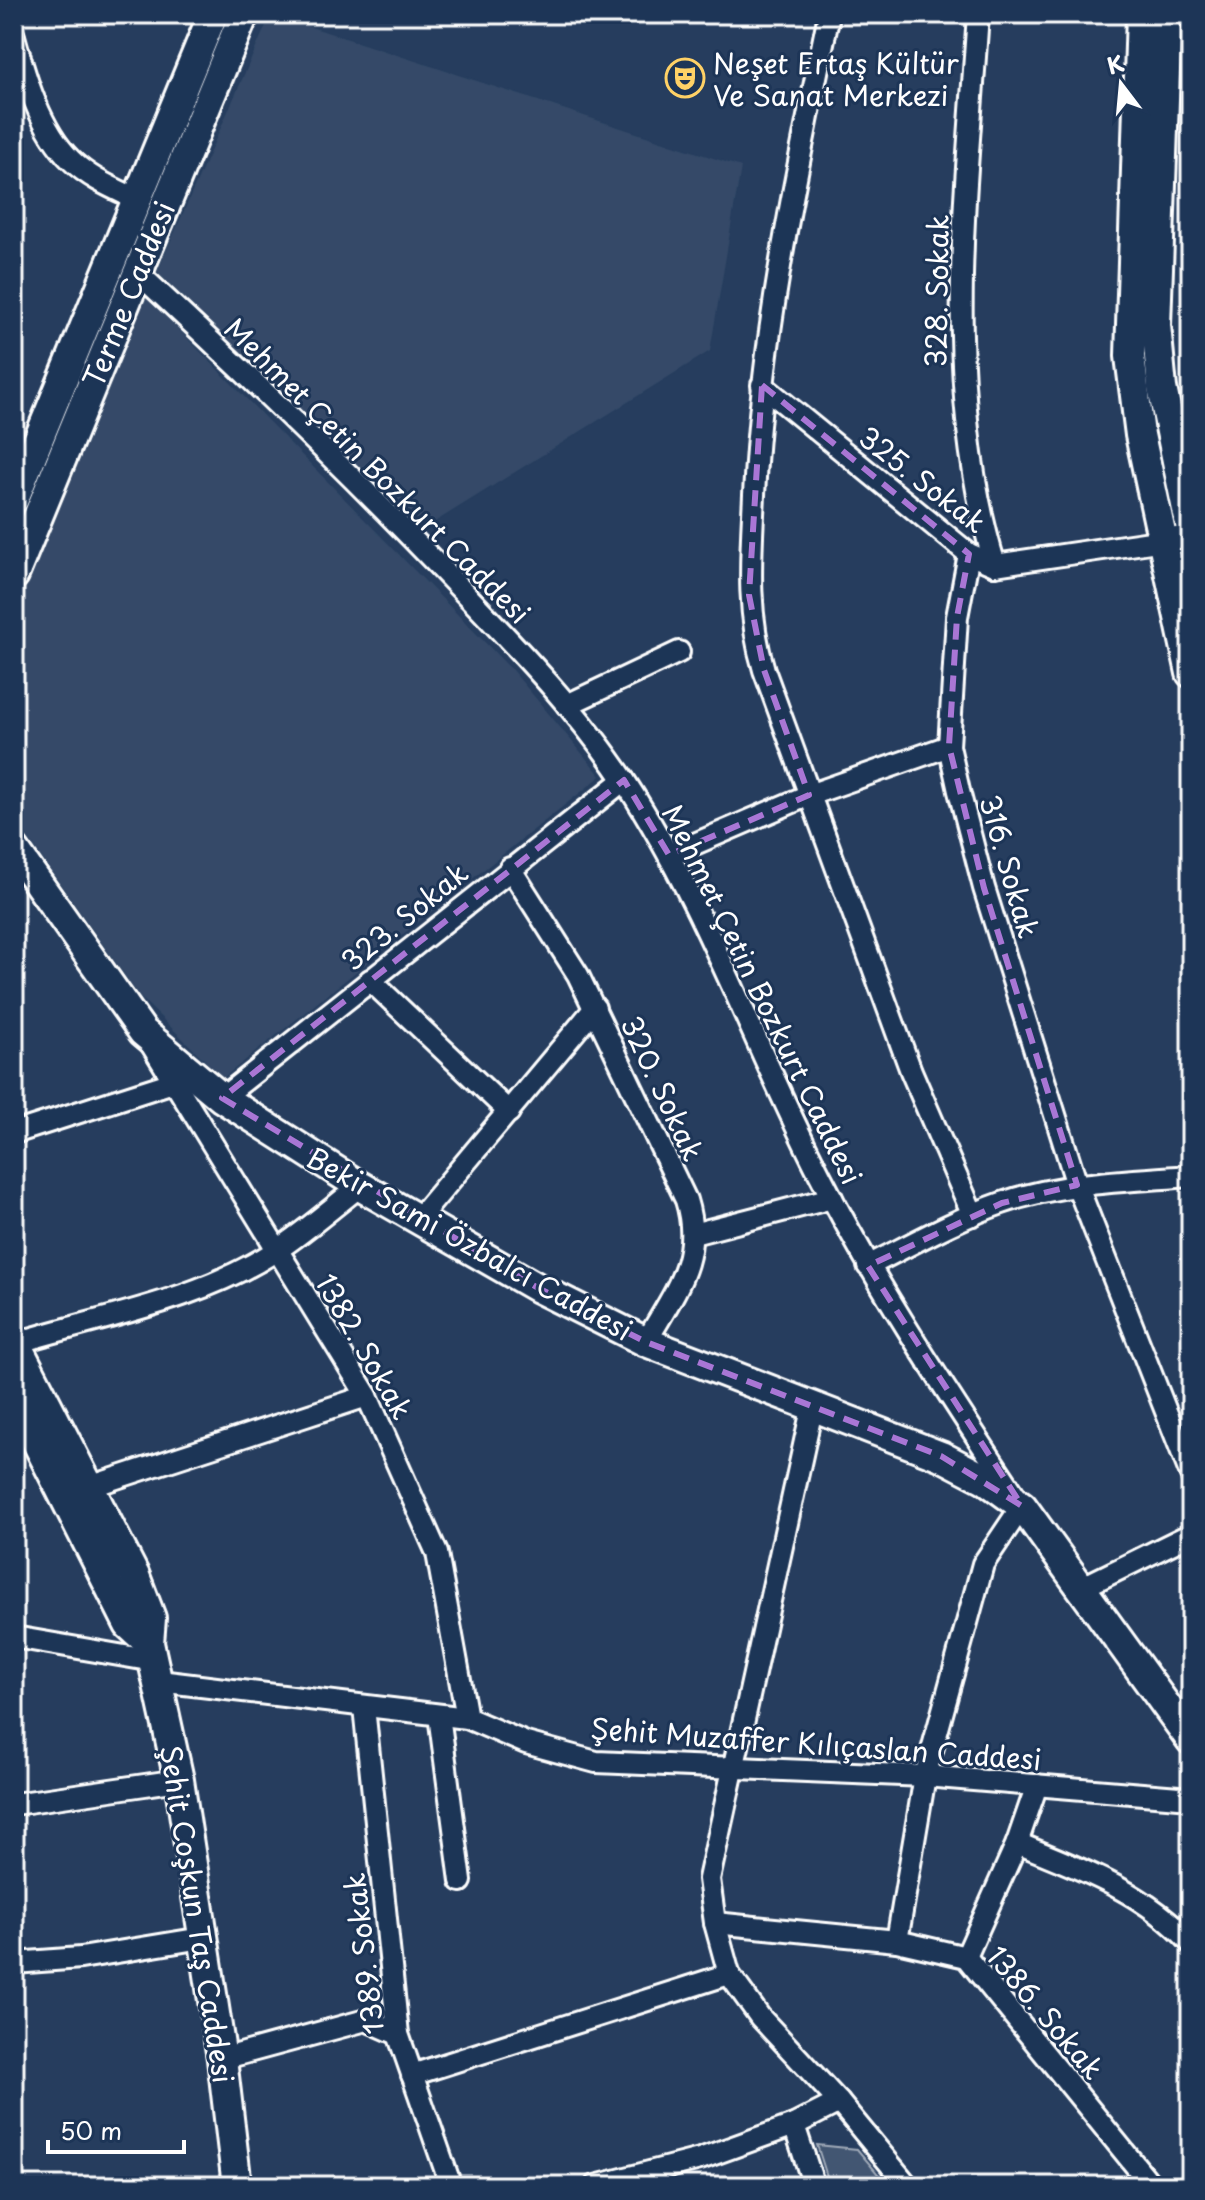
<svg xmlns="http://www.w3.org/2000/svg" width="1205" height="2200" font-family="'Playpen Sans',sans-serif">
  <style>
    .built { fill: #344a68 }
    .green { fill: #425672; stroke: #a0aab8; stroke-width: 2 }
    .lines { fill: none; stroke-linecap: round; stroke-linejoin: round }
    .street-casing { stroke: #fff; stroke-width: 26 }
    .secondary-casing { stroke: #fff; stroke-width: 34 }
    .street { stroke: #1d3557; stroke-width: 20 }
    .secondary { stroke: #1d3557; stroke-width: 28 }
    .marked { fill: none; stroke: #a976d5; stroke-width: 6; stroke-dasharray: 16 10; stroke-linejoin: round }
    .labels { text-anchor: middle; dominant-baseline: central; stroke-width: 6; stroke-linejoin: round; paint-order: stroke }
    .poi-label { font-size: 28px; fill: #fff; stroke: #1d3557; text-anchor: start }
    .street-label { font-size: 28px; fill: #fff; stroke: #1d3557 }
  </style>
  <rect width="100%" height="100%" fill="#263d5e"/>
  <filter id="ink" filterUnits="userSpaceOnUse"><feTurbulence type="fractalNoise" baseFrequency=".0125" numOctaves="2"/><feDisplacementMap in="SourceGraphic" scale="16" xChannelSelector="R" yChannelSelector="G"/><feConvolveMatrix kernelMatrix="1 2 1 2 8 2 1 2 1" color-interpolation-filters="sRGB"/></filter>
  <g filter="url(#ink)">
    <g class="built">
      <path d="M271 14 741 167 710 351 425 528 157 272Z"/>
      <path d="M140 290 512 670 601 776 223 1078 140 997 14 818V613Z"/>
    </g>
    <path class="green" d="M817 2145 857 2149 888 2186H830Z"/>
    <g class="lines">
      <g class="street-casing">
        <g id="street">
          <path d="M829 14C796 174 762 332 754 495 751 556 746 611 764 670L911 1071 973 1215"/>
          <path d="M978 14C966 197 941 387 995 565"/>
          <path d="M14 36C25 77 40 130 71 160 89 178 113 188 136 199"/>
          <path d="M136 271C246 373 353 476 456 584 516 647 578 710 626 783 706 906 754 1047 821 1177 879 1291 951 1398 1022 1506L983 1564 925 1776 897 1941"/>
          <path d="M762 385 969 554 995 565 1191 536"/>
          <path d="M969 554 957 617 949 746 959 791 984 888 1077 1185 1191 1475"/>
          <path d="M567 705 679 652"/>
          <path d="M669 855 809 795 949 746"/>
          <path d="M510 868 578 975 686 1200C704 1258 674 1292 646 1342"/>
          <path d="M370 980 509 1112"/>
          <path d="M151 1044 367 1396 437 1553 467 1718"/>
          <path d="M222 1098 624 780"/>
          <path d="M14 1133 173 1082"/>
          <path d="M418 1219 595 1008"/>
          <path d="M693 1234 832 1198"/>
          <path d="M868 1266C912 1244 956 1219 1002 1203 1063 1182 1128 1181 1191 1176"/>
          <path d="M16 1343C102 1317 201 1300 277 1250 306 1231 333 1207 360 1186"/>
          <path d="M812 1409 709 1879 715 1923 729 1974 760 2017 839 2102 908 2186"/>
          <path d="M89 1487 367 1396"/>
          <path d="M1081 1588 1191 1534"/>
          <path d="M14 1637 154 1661"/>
          <path d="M159 1681 467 1718 526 1743 596 1762 925 1776 1191 1798"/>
          <path d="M364 1707 398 2034 451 2186"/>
          <path d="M439 1715 461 1881"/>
          <path d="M14 1804 179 1780"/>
          <path d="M1017 1843C1079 1868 1145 1892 1191 1943"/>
          <path d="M715 1923 897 1941 966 1957 1152 2186"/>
          <path d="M966 1957 1017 1843 1037 1785"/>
          <path d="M14 1963 81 1958 202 1938"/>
          <path d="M222 2059 366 2020 398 2034"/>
          <path d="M412 2075 729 1974"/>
          <path d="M794 2125 814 2186"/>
          <path d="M595 2186 700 2159 794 2125 839 2102"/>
        </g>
      </g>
      <g class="secondary-casing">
        <g id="secondary">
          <path d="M1141 14 1130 356 1140 435 1191 673"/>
          <path d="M1167 14 1156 325 1162 388 1191 529"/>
          <path d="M14 499 213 14"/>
          <path d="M14 575 244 14"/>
          <path d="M14 849 143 1032 222 1098 360 1186 538 1288 646 1342 941 1456 985 1479 1022 1506 1191 1740"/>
          <path d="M14 1340 135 1576 151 1618 149 1643 179 1780 222 2059 237 2186"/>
          <path d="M14 1397 129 1625 149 1643"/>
        </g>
      </g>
      <use href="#street" class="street"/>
      <use href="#secondary" class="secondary"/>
    </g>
  </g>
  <path class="marked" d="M762 385 969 554 957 617 949 746 984 888 1077 1185 1002 1203 868 1266 1022 1506 941 1456 646 1342 538 1288 222 1098 624 780 669 855 809 795 764 670 749 595Z"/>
  <defs>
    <g id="theatre-ring" transform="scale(2)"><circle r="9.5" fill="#1d3557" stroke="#ffd166" stroke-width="1.5"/><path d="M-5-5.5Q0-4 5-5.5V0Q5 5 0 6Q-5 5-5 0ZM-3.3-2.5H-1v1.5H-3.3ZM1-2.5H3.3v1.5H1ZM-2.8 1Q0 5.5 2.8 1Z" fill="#ffd166"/></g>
  </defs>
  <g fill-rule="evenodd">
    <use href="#theatre-ring" x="685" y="78"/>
  </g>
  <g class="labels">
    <g class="poi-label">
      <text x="713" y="62">Neşet Ertaş Kültür<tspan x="713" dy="32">Ve Sanat Merkezi</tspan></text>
    </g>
    <g class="street-label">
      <text transform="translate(936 291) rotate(-89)">328. Sokak</text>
      <text transform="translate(128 294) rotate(-68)">Terme Caddesi</text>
      <text transform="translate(378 470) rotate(45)">Mehmet Çetin Bozkurt Caddesi</text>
      <text transform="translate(923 479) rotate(38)">325. Sokak</text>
      <text transform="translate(1010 866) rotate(74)">316. Sokak</text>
      <text transform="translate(404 916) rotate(-39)">323. Sokak</text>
      <text transform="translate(763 994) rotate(64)">Mehmet Çetin Bozkurt Caddesi</text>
      <text transform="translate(663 1088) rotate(65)">320. Sokak</text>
      <text transform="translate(470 1243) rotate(29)">Bekir Sami Özbalcı Caddesi</text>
      <text transform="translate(365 1346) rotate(60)">1382. Sokak</text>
      <text transform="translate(816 1743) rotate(4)">Şehit Muzaffer Kılıçaslan Caddesi</text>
      <text transform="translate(198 1914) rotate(81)">Şehit Coşkun Taş Caddesi</text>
      <text transform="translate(363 1954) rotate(-97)">1389. Sokak</text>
      <text transform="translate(1046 2012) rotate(50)">1386. Sokak</text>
    </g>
  </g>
  <rect width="1205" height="2200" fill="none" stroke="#1d3557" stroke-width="48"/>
  <rect x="24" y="24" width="1157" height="2152" fill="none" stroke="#fff" stroke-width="3" filter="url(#ink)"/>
  <g transform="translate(1121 84) rotate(344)" stroke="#1d3557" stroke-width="6" paint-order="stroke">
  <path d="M0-6L14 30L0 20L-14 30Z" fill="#ffffff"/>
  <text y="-12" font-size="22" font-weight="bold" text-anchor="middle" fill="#ffffff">K</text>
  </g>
  <path d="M48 2140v12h136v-12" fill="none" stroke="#ffffff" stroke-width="4"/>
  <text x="60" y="2140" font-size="24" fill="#ffffff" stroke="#1d3557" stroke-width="6" paint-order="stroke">50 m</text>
</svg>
